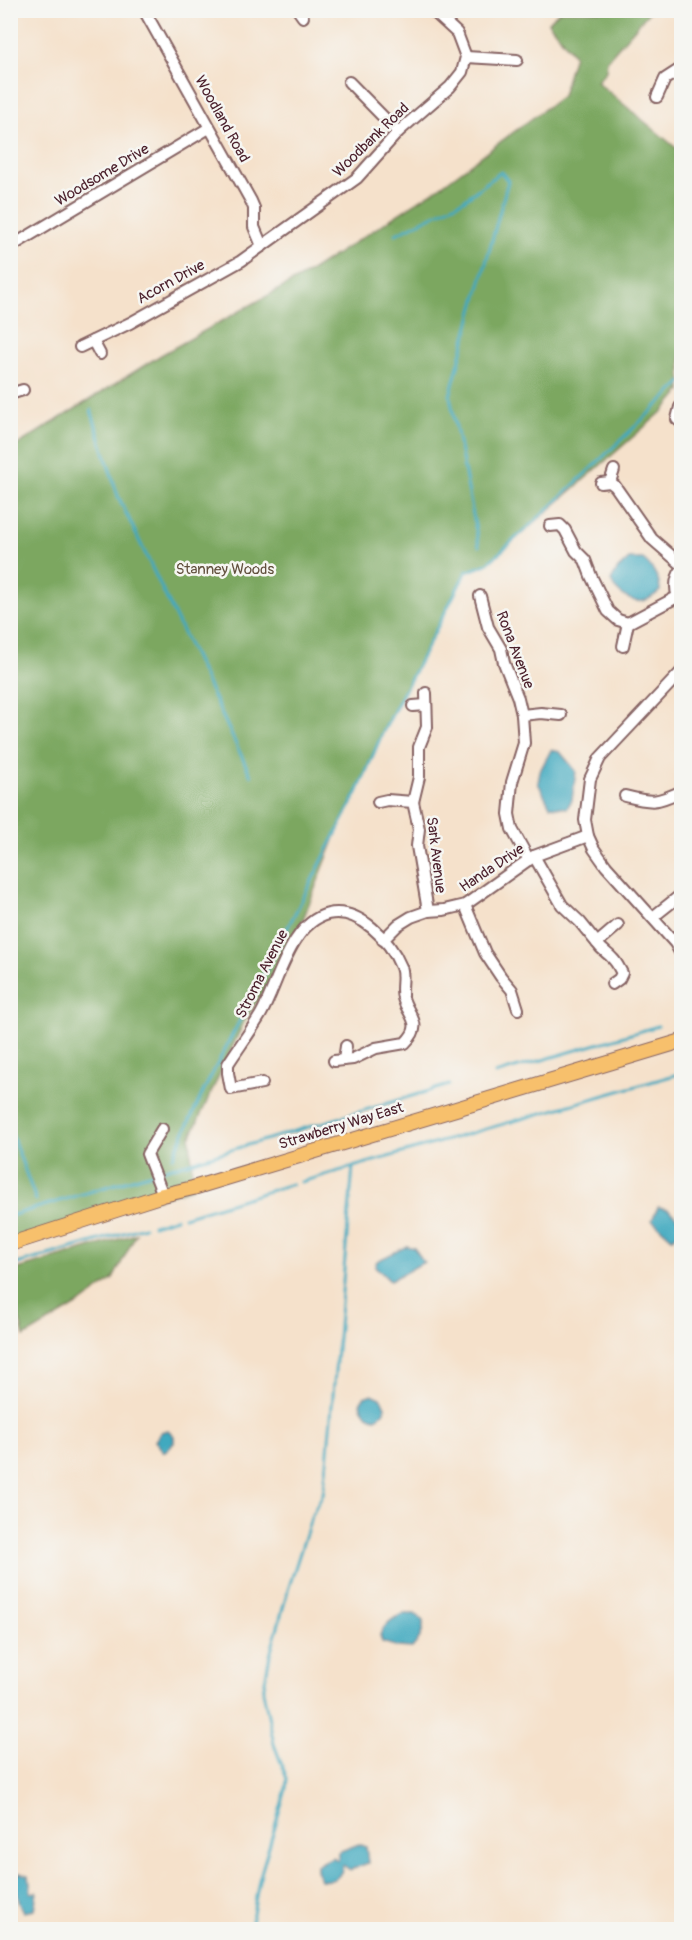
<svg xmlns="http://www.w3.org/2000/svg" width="692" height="1940" font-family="Pangolin,sans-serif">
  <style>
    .forest { fill: #7ca760; stroke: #636346; stroke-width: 1.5 }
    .water { fill: #3fa9bf; stroke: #446475; stroke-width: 1.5 }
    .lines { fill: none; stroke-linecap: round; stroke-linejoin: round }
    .stream { stroke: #3fa9bf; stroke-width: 3 }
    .minor-casing { stroke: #866363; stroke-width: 14 }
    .major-casing { stroke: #866363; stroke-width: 16 }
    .minor { stroke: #fff; stroke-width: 10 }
    .major { stroke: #f7c06c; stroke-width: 14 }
    .labels { text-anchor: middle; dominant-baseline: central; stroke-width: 5; stroke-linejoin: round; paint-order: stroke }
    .street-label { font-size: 15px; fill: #4a1f2b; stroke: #f6f6f2 }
    .park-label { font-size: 15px; fill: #62503e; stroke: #f6f6f2 }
  </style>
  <rect width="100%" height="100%" fill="#f6f6f2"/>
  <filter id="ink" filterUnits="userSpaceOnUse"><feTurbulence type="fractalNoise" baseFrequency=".0167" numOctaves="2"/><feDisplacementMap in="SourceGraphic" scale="12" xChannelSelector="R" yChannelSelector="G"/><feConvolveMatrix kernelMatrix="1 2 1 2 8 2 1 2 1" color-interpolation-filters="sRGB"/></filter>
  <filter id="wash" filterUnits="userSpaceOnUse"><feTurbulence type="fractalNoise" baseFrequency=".008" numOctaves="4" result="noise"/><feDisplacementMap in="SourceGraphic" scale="24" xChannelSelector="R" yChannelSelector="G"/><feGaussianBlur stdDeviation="1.35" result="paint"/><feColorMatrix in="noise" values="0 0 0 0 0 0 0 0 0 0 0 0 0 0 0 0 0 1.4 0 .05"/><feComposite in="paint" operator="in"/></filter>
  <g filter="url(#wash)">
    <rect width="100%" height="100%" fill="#f5e1cb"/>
    <g class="forest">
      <path d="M560 11H650L607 60 606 71 597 82 681 152V391L664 410 487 564 466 572 382 734 358 791 336 835 302 922 270 981 244 1022 190 1138 193 1188 11 1244V449L161 355 303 276 437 189 562 96 574 55 548 22Z"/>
      <path d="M136 1234 113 1279 81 1303 24 1337 11 1285V1271Z"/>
    </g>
    <g class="water">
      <path d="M629 559H643C652 566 660 579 660 591 648 601 639 606 624 596 618 592 615 589 611 581L617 570Z"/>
      <path d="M551 750 560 752 576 771 572 800 567 808 550 806 538 783 540 771Z"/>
      <path d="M658 1207 668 1209 681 1221C682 1231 680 1233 672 1238L652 1220Z"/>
      <path d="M407 1246 414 1248 424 1262 390 1281 375 1266 377 1261Z"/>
      <path d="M372 1394 381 1398 385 1406 384 1412 376 1418C368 1417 362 1411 360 1403L364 1397Z"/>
      <path d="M168 1430 174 1436V1443L164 1452 155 1441 161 1432Z"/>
      <path d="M404 1614H415L423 1621C424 1633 419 1640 412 1648L398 1647 382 1642 380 1635C385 1623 393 1618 404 1614Z"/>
      <path d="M359 1844 366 1847 368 1863 350 1870 343 1865C341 1878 334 1882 321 1880L317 1870V1865L333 1857 338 1861V1852Z"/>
      <path d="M20 1873 29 1875 31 1893 37 1892 34 1910 24 1912 19 1901 14 1876Z"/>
    </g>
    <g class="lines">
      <g class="stream">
        <path d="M396 234 464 200 501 172 508 181 450 396 479 546"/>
        <path d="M91 410 118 496 251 776"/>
        <path d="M495 1074 658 1026"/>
        <path d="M10 1130 36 1200"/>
        <path d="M173 1157 204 1090 358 791 382 734 466 572 487 564 545 512 682 382"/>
        <path d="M174 1167 449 1085"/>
        <path d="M353 1167 682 1073"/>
        <path d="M10 1216 175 1166"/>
        <path d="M184 1217 292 1184"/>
        <path d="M153 1225 176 1218"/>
        <path d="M10 1266 144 1227"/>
        <path d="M250 1930 259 1880 286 1789 287 1779 274 1744 263 1691 270 1655 288 1590 312 1515 323 1494 327 1463 353 1167 301 1182"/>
      </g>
    </g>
  </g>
  <g filter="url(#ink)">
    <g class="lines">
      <g class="minor-casing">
        <g id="minor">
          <path d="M144 10 251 201 254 208V227L262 246"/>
          <path d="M298 10 303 17"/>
          <path d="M466 57 517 60"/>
          <path d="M349 82 398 132"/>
          <path d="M657 97 665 79 682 68"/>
          <path d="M10 247 209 128"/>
          <path d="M93 341 100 354"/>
          <path d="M80 347 130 323 241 261 357 178 398 132 450 87 462 72 466 57 457 33 432 10"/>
          <path d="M10 394 23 390"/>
          <path d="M680 407 677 419 682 423"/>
          <path d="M610 482 614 470"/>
          <path d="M601 483 610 482 615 486 652 539 682 565"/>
          <path d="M550 526 560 525 565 530 576 551 585 560 591 576 608 611 618 620 628 623"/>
          <path d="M682 569C674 579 674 594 682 603"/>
          <path d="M480 596 488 627 501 649 504 663 518 698 522 715 524 743 512 782 509 814 512 829 529 860"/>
          <path d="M623 646 628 623 677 597"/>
          <path d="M682 671 600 758 590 779 585 820 588 836 594 849 606 866 675 943 682 956"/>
          <path d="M413 706 426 705"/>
          <path d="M522 715 541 713 561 715"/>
          <path d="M625 796C653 803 656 803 682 791"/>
          <path d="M378 802 387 800 413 802 419 829 417 846 428 911"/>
          <path d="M413 802 419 777V747L427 727 426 693"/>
          <path d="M534 856 562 905 580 922 597 943 618 925"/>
          <path d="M465 905 485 953 501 977 512 990 518 1009"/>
          <path d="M653 917 682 894"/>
          <path d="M383 940 398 925 411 917 428 911 444 910 465 905 534 856 588 836"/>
          <path d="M597 943C603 952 607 952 613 959 617 963 619 968 622 973L619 979 612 984"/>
          <path d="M344 1060 346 1046"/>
          <path d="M262 1083 231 1089 228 1073V1064C239 1047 251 1031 261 1014 278 984 290 923 328 914 359 907 390 940 401 967 405 977 400 988 403 998 408 1016 425 1024 405 1043L376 1048 353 1059 334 1061"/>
          <path d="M162 1129 147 1154 163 1195"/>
        </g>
      </g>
      <g class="major-casing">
        <path id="major" d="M10 1244 163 1195 193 1188 682 1041"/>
      </g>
      <use href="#minor" class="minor"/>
      <use href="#major" class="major"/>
    </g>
  </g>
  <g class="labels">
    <g class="street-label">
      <text transform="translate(222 119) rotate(61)">Woodland Road</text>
      <text transform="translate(371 140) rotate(-44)">Woodbank Road</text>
      <text transform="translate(102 175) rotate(-31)">Woodsome Drive</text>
      <text transform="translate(171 282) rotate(-29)">Acorn Drive</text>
      <text transform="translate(515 650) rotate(69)">Rona Avenue</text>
      <text transform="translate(436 855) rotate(83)">Sark Avenue</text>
      <text transform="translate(492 868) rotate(-34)">Handa Drive</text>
      <text transform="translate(262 974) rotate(-63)">Stroma Avenue</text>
      <text transform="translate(341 1126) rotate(-17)">Strawberry Way East</text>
    </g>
    <g class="park-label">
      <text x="225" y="569">Stanney Woods</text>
    </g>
  </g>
  <rect width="692" height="1940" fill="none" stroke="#f6f6f2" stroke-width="36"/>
</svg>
